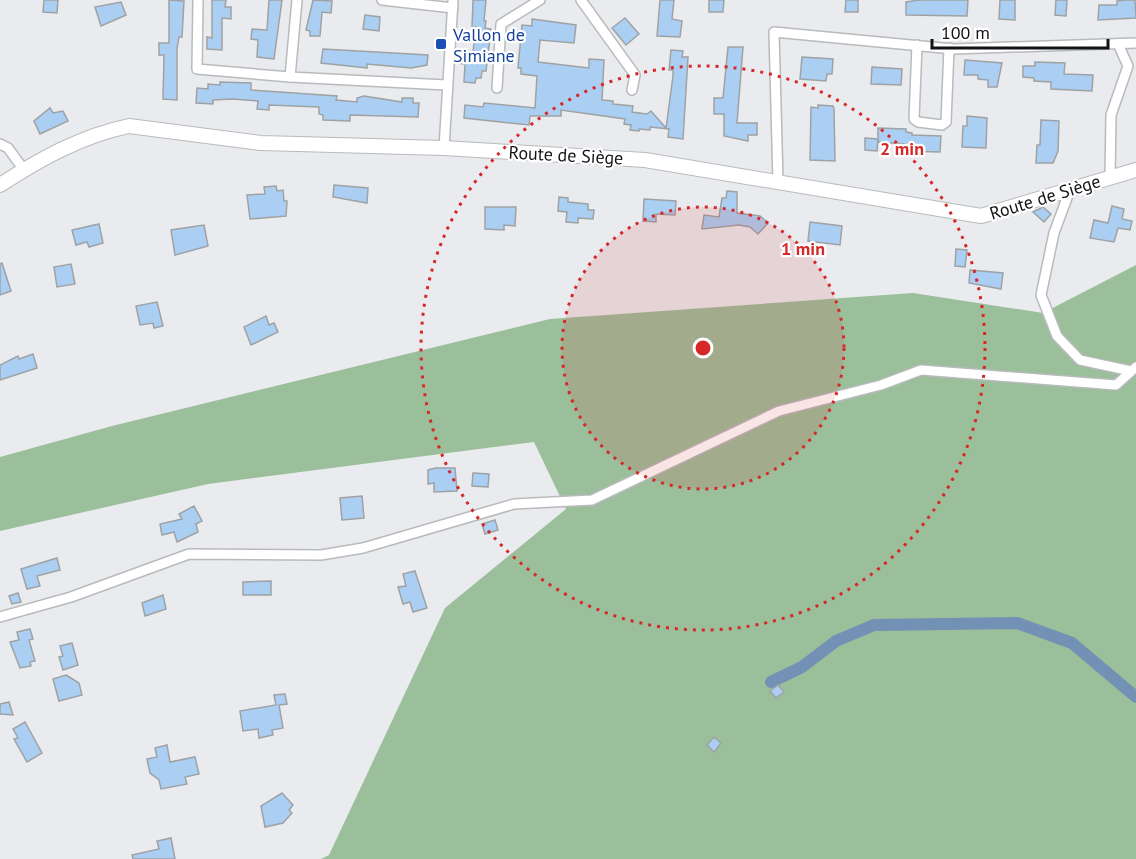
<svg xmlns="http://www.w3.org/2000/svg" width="1136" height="859" font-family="'PT Sans',sans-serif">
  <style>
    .forest { fill: #9bbf9a }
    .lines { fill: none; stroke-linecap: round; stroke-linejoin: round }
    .canal { stroke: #7291b5; stroke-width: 12 }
    .building { fill: #abcff3; stroke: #9fa2a4; stroke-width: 1.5 }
    .street-casing { stroke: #b8babc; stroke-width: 12 }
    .secondary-casing { stroke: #b8babc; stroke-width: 16 }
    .street { stroke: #fff; stroke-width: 9 }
    .secondary { stroke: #fff; stroke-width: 14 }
    .ring { fill: none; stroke: #d62828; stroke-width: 3; stroke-dasharray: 3 6 }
    .transit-dot { fill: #1a4fb4; stroke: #fff; stroke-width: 2 }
    .labels { text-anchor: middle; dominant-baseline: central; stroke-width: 4.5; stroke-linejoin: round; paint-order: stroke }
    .transit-label { font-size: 18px; fill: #164399; stroke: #fff; text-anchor: start }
    .street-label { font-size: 18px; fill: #121314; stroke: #fff }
    .centre { fill: #d62828; stroke: #fff; stroke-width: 3 }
    .ring-label { font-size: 18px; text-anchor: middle; font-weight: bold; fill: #d62828; stroke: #fff; stroke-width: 4.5; stroke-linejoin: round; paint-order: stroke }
  </style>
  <rect width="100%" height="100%" fill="#e9ebee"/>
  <path class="forest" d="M1136 265V859H321L329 855 445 608 566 509 534 442 208 484 0 531V457L112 426 550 319 913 293 1043 313Z"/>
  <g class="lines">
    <path class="canal" d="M771 682 802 667 836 641 874 625 1017 623 1072 643 1136 697"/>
  </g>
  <g class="building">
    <path d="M44 0H58L57 13 43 12Z"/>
    <path d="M169 0 184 1 182 37H179L177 49V100L163 99 164 55H159V43H169Z"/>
    <path d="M212 0H226L225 7H231V19L222 18V50L207 49V37L212 38Z"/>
    <path d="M269 0H282L274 59 257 57 258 40 251 39 252 29 267 30Z"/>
    <path d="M313 0 332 1 331 13 322 12 320 36H310V31L306 30Z"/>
    <path d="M473 0H486L484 21H486L485 28 491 29 486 71H482L481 78H476L475 83 464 82 465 64 457 63 458 50 473 52 476 27H472Z"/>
    <path d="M660 0H674L672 19 682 21 680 37 657 36Z"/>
    <path d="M709 0H724L723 12H709Z"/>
    <path d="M846 0H858V12H845Z"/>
    <path d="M919 0H968L967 16 906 15V2Z"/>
    <path d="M1000 0H1015V20L999 19Z"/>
    <path d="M1056 0H1067L1066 16 1055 15Z"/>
    <path d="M1125 0H1135L1136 18 1098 20 1099 5H1117V1Z"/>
    <path d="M121 2 126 15 101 26 95 7Z"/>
    <path d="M365 15 380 17 379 31 363 29Z"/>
    <path d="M625 18 639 34 626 45 612 28Z"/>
    <path d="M532 19 576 25 574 43 540 40 538 62 589 68V59L604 60 602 100 613 101V104L633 106 632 112 647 114 651 111 666 128 673 76V70H669L671 50 683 51 682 57H688L683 139 668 137 669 129 650 127V130L639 129V131L630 130 631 125 624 124 625 119 561 110V116H530L529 125 464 118 465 105 483 107 484 103 535 108 537 76 521 74V68H518L522 25 532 26Z"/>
    <path d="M728 47H743L737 123H757V135H748V141L724 136V114H714V98H723Z"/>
    <path d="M323 49 428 55 427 65 411 68 367 64V68L321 63Z"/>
    <path d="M802 57 833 59 832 74H827L826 81 800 79Z"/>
    <path d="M965 60 1002 63 997 87H988V80L978 79V75H964Z"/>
    <path d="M1035 62 1065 63 1064 74 1093 75 1092 91 1051 89V82L1034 81V78L1023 77V66H1035Z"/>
    <path d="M872 67 902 69 901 85 871 84Z"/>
    <path d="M220 82 251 83V90L337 96 336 100 357 102V98L364 96 402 102V98H413V103H419L418 117 350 115V121L323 120V115L319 114V107L269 105V110L257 109 258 101 232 99 213 100V104L196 103 197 88 208 89V84L220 85Z"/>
    <path d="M818 105 833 106 834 109 835 161 810 160 811 107 818 108Z"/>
    <path d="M50 108 53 113 63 111 68 121 40 134 34 121Z"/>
    <path d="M967 116 987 118 986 148 962 147 963 126H967Z"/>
    <path d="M1041 120 1059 121 1058 151 1053 163H1036L1037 145H1040Z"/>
    <path d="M878 128 906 129V132L912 133V135L941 136 940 152 905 151V144L878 142Z"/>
    <path d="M865 138 878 139 877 151 865 150Z"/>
    <path d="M334 185 368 188 367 203 333 197Z"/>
    <path d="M276 186 277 191 283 190 284 201H287L286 216 250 219 247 195 265 194 264 187Z"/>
    <path d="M727 191 737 192V213L760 216 768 223 758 234 750 227 739 225 702 229 704 215 719 217 722 198H726Z"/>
    <path d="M559 197 568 198V202L588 204V210H594L593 219 578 218V223L566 222 567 212 558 211Z"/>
    <path d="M644 199 676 201 675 215 656 214V222L643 221Z"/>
    <path d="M1112 206 1124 209 1122 219 1132 221 1130 230 1118 228 1114 242 1090 238 1094 220 1108 223Z"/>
    <path d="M485 207H516L515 226 504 225V230L485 229Z"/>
    <path d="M1043 207 1051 214 1044 222 1033 212Z"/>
    <path d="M810 222 842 226 840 245 808 241Z"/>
    <path d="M99 224 103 243 89 247 87 242 76 245 72 230Z"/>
    <path d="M204 225 208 246 175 255 171 230Z"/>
    <path d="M956 249 967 250 965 267 955 266Z"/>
    <path d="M2 263 11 291 0 295V264Z"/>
    <path d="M71 264 75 284 57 287 54 267Z"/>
    <path d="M970 270 1003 273 1001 289 969 283Z"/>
    <path d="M157 302 163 326 154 328 153 323 140 325 136 306Z"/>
    <path d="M266 316 269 325 274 323 278 332 251 345 244 327Z"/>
    <path d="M33 354 37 368 0 380V365L18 356 19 359Z"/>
    <path d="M435 468H455L457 491 434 492V483L428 484V470Z"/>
    <path d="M473 473 489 474 488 487 472 486Z"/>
    <path d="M362 496 364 518 342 520 340 498Z"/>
    <path d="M194 506 202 521 196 524 198 532 177 542 174 532 162 535 160 524 182 519 179 514Z"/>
    <path d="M495 520 498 530 485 534 482 524Z"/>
    <path d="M57 558 60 570 37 576 40 586 27 589 21 569Z"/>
    <path d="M415 571 427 608 413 612 410 602 403 604 398 587 406 586 403 574Z"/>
    <path d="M271 581V595H243V582Z"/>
    <path d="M18 593 21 602 12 604 9 596Z"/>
    <path d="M163 595 166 609 145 616 142 603Z"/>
    <path d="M30 629 33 639 29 640 35 661 30 662 31 666 20 668 10 642 19 640 17 632Z"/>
    <path d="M72 643 78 665 63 670 59 657 63 656 60 646Z"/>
    <path d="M66 675 79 683 82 695 59 701 53 679Z"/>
    <path d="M778 685 784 692 776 698 770 691Z"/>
    <path d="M285 694 287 704 279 705 283 728 272 730 273 735 259 738 258 729 243 731 240 711 276 705 274 695Z"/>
    <path d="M9 702 13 715 0 714V704Z"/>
    <path d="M25 722 42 753 27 762 14 739 18 738 13 729Z"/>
    <path d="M714 737 721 743 714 752 707 745Z"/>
    <path d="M167 745 170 762 195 757 199 774 185 777 187 784 161 789 159 780 150 773 147 759 157 757 155 748Z"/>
    <path d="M282 793 293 805 289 810 292 813 283 823 265 827 261 806Z"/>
    <path d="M171 838 175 859H133L132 855 159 849 157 841Z"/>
  </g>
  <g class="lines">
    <g class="street-casing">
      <g id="street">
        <path d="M198 0 197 69 290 77"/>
        <path d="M297 0 290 77 446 85"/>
        <path d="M382 0 453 8"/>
        <path d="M581 0 635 75 632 90"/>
        <path d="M917 45 914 119 918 122 942 125 946 122 949 48"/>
        <path d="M497 88 501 24 540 0"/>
        <path d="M0 144 8 148 24 170"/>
        <path d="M444 148 453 0"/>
        <path d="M1110 177 1111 115 1128 66 1118 44"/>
        <path d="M778 182 774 32 953 49 1136 43"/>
        <path d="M1070 190 1054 233 1041 295 1057 336 1080 360 1131 371"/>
        <path d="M0 617 71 597 189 554 321 555 363 548 514 504 592 500 779 411 881 385 921 370 1116 385 1136 367"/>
      </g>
    </g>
    <g class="secondary-casing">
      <path id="secondary" d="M0 185C40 159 81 136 129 126L261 143 444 148 645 160 981 216 1136 170"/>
    </g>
    <use href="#street" class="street"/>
    <use href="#secondary" class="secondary"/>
  </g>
  <circle cx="703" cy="348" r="141" fill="#d62828" fill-opacity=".12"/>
  <g class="ring">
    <circle cx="703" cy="348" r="141"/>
    <circle cx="703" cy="348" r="282"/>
  </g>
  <rect class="transit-dot" x="435" y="38" width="12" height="12" rx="3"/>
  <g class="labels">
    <g class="transit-label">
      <text x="453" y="34">Vallon de<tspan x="453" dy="21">Simiane</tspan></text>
    </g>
    <g class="street-label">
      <text transform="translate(566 155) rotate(3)">Route de Siège</text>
      <text transform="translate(1045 197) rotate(-17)">Route de Siège</text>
    </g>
  </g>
  <circle cx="703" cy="348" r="9" class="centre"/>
  <g class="ring-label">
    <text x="902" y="155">2 min</text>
    <text x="803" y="255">1 min</text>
  </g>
  <path d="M932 39v9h176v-9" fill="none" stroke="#121314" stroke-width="3"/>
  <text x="941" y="39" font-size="18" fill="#121314" stroke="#ffffff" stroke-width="4.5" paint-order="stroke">100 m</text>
</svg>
